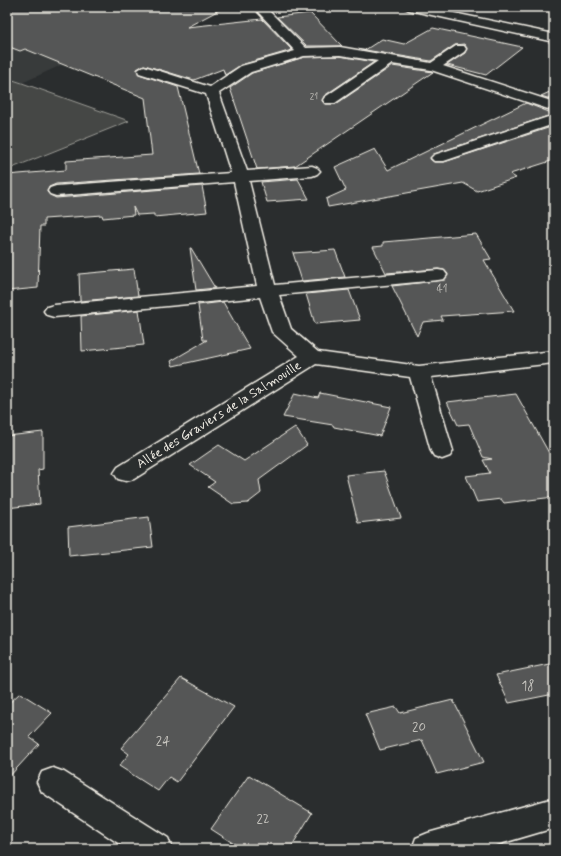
<svg xmlns="http://www.w3.org/2000/svg" width="561" height="856" font-family="Mynerve,sans-serif">
  <style>
    .built { fill: #373a3a }
    .green { fill: #444645; stroke: #9c9c96 }
    .building { fill: #555756; stroke: #f4f1e8 }
    .lines { fill: none; stroke-linecap: round; stroke-linejoin: round }
    .street-casing { stroke: #f4f1e8; stroke-width: 3 }
    .secondary-casing { stroke: #f4f1e8; stroke-width: 3 }
    .street { fill: #2a2d2e; fill-rule: evenodd }
    .secondary { fill: #2a2d2e; fill-rule: evenodd }
    .labels { text-anchor: middle; dominant-baseline: central; stroke-width: 4; stroke-linejoin: round; paint-order: stroke }
    .far-number-label { font-size: 9px; fill: #cccac4 }
    .number-label { font-size: 11px; fill: #cccac4 }
    .street-label { font-size: 13px; fill: #f4f1e8; stroke: #2a2d2e }
    .near-number-label { font-size: 13px; fill: #cccac4 }
  </style>
  <rect width="100%" height="100%" fill="#2a2d2e"/>
  <filter id="ink" filterUnits="userSpaceOnUse"><feTurbulence type="fractalNoise" baseFrequency=".025" numOctaves="2"/><feDisplacementMap in="SourceGraphic" scale="8" xChannelSelector="R" yChannelSelector="G"/><feConvolveMatrix kernelMatrix="1 2 1 2 8 2 1 2 1" color-interpolation-filters="sRGB"/></filter>
  <g filter="url(#ink)">
    <path class="built" d="M7 7 156 22 22 83 7 78Z"/>
    <path class="green" d="M7 78 22 83 129 121 7 170Z"/>
    <g class="building">
      <path d="M7 7H225L187 27 262 19 292 50 241 65 225 75 223 69 194 80 144 65 137 69 139 74 178 87 199 174 56 184 49 187 47 192 50 195 56 198 202 186 207 212 154 217V214L137 215 133 207 134 215 103 218 102 215 44 219V226H40L38 288 7 291V175L66 170V161L152 155 145 98 25 49 20 51 7 46Z"/>
      <path d="M310 13 342 46H307L277 17Z"/>
      <path d="M433 28 522 47 486 75 447 65 465 53 467 48 464 44 455 45 431 61 365 50 382 39 404 44Z"/>
      <path d="M340 56 374 62 324 96 322 101 325 104H336L392 66 433 72 295 166 257 169 230 88 252 73 304 57Z"/>
      <path d="M554 90V100L541 96Z"/>
      <path d="M526 103 554 114 434 154 430 159 434 162H444L554 126V160L510 174 516 178 477 191 463 183 328 207 326 199 346 190 335 167 375 149 388 170Z"/>
      <path d="M298 179 309 199 267 202 261 182Z"/>
      <path d="M476 234 491 259 484 260 514 311 441 316 443 320 423 322 417 336 392 286 444 280 448 274 444 270 438 269 386 273 373 247 383 246V242Z"/>
      <path d="M190 248H191L215 288 196 290Z"/>
      <path d="M335 250 345 277 302 281 293 253Z"/>
      <path d="M134 269 138 296 80 301 79 274Z"/>
      <path d="M349 290 360 320 315 324 306 294Z"/>
      <path d="M223 302 250 349 173 366 171 361 207 340H203L198 305Z"/>
      <path d="M139 310 144 345 82 351 81 316Z"/>
      <path d="M295 393 318 398 320 393 391 407 380 436 334 427 333 425 283 417Z"/>
      <path d="M516 394 554 462V497L504 503 501 499 477 502 466 476 490 473 483 460 492 459 483 457 469 424 458 425 447 402Z"/>
      <path d="M295 427 307 445 259 480 261 493 248 503 233 504 208 487 215 482 190 465 219 445 244 461Z"/>
      <path d="M43 432V469L38 470 40 504 7 508V436Z"/>
      <path d="M384 471 401 518 358 523 346 475Z"/>
      <path d="M149 517 153 547 69 556 68 527Z"/>
      <path d="M554 663V694L509 703 496 675Z"/>
      <path d="M181 678 234 707 177 782 169 777 158 791 119 766 129 754 121 748Z"/>
      <path d="M20 693 52 713 29 737 39 744 7 779V705Z"/>
      <path d="M453 700 484 762 437 774 422 740 380 750 365 714 396 707 400 713Z"/>
      <path d="M249 775 312 813 290 849H242L211 829Z"/>
    </g>
    <g class="lines">
      <g class="street-casing">
        <g id="street">
          <path d="M264 9 268 10 306 48 340 47 431 63 456 46H464L466 49 464 52 443 66 554 102V111L431 70 392 64 335 103H325L323 100 325 97 378 61 340 55 304 56 251 72 219 93 247 171 312 166 317 168 320 171 317 174 312 176 249 181 275 285 438 270 444 271 447 275 444 279 438 280 279 295 291 329 318 352 419 366 554 351V363L431 377 453 451 450 456 442 459 434 456 431 451 410 377 316 364 134 479 126 481 118 479 114 473 118 467 299 356 272 332 260 297 54 317 47 315 44 311 47 307 54 305 257 286 234 182 56 196 50 194 48 191 50 188 56 186 231 173 206 94 139 73 138 70 144 66 210 87 241 66 295 51 260 14 258 12 260 10Z"/>
          <path d="M554 115V124L444 161H434L431 158 434 155Z"/>
          <path d="M53 768 64 772 168 838 172 849H127L42 792 37 782 42 772Z"/>
          <path d="M554 798V828L483 849H412L416 838 428 833Z"/>
        </g>
      </g>
      <g class="secondary-casing">
        <path id="secondary" d="M403 7H425L554 34V42L409 10Z"/>
      </g>
      <use href="#street" class="street"/>
      <use href="#secondary" class="secondary"/>
    </g>
  </g>
  <g class="labels">
    <g class="far-number-label">
      <text x="314" y="96">21</text>
    </g>
    <g class="number-label">
      <text x="442" y="289">41</text>
    </g>
    <g class="street-label">
      <text transform="translate(219 415) rotate(-32)">Allée des Graviers de la Salmouille</text>
    </g>
    <g class="near-number-label">
      <text x="528" y="686">18</text>
      <text x="419" y="727">20</text>
      <text x="163" y="741">24</text>
      <text x="263" y="819">22</text>
    </g>
  </g>
  <rect width="561" height="856" fill="none" stroke="#2a2d2e" stroke-width="24"/>
  <rect x="12" y="12" width="537" height="832" fill="none" stroke="#f4f1e8" stroke-width="1.5" filter="url(#ink)"/>
</svg>
